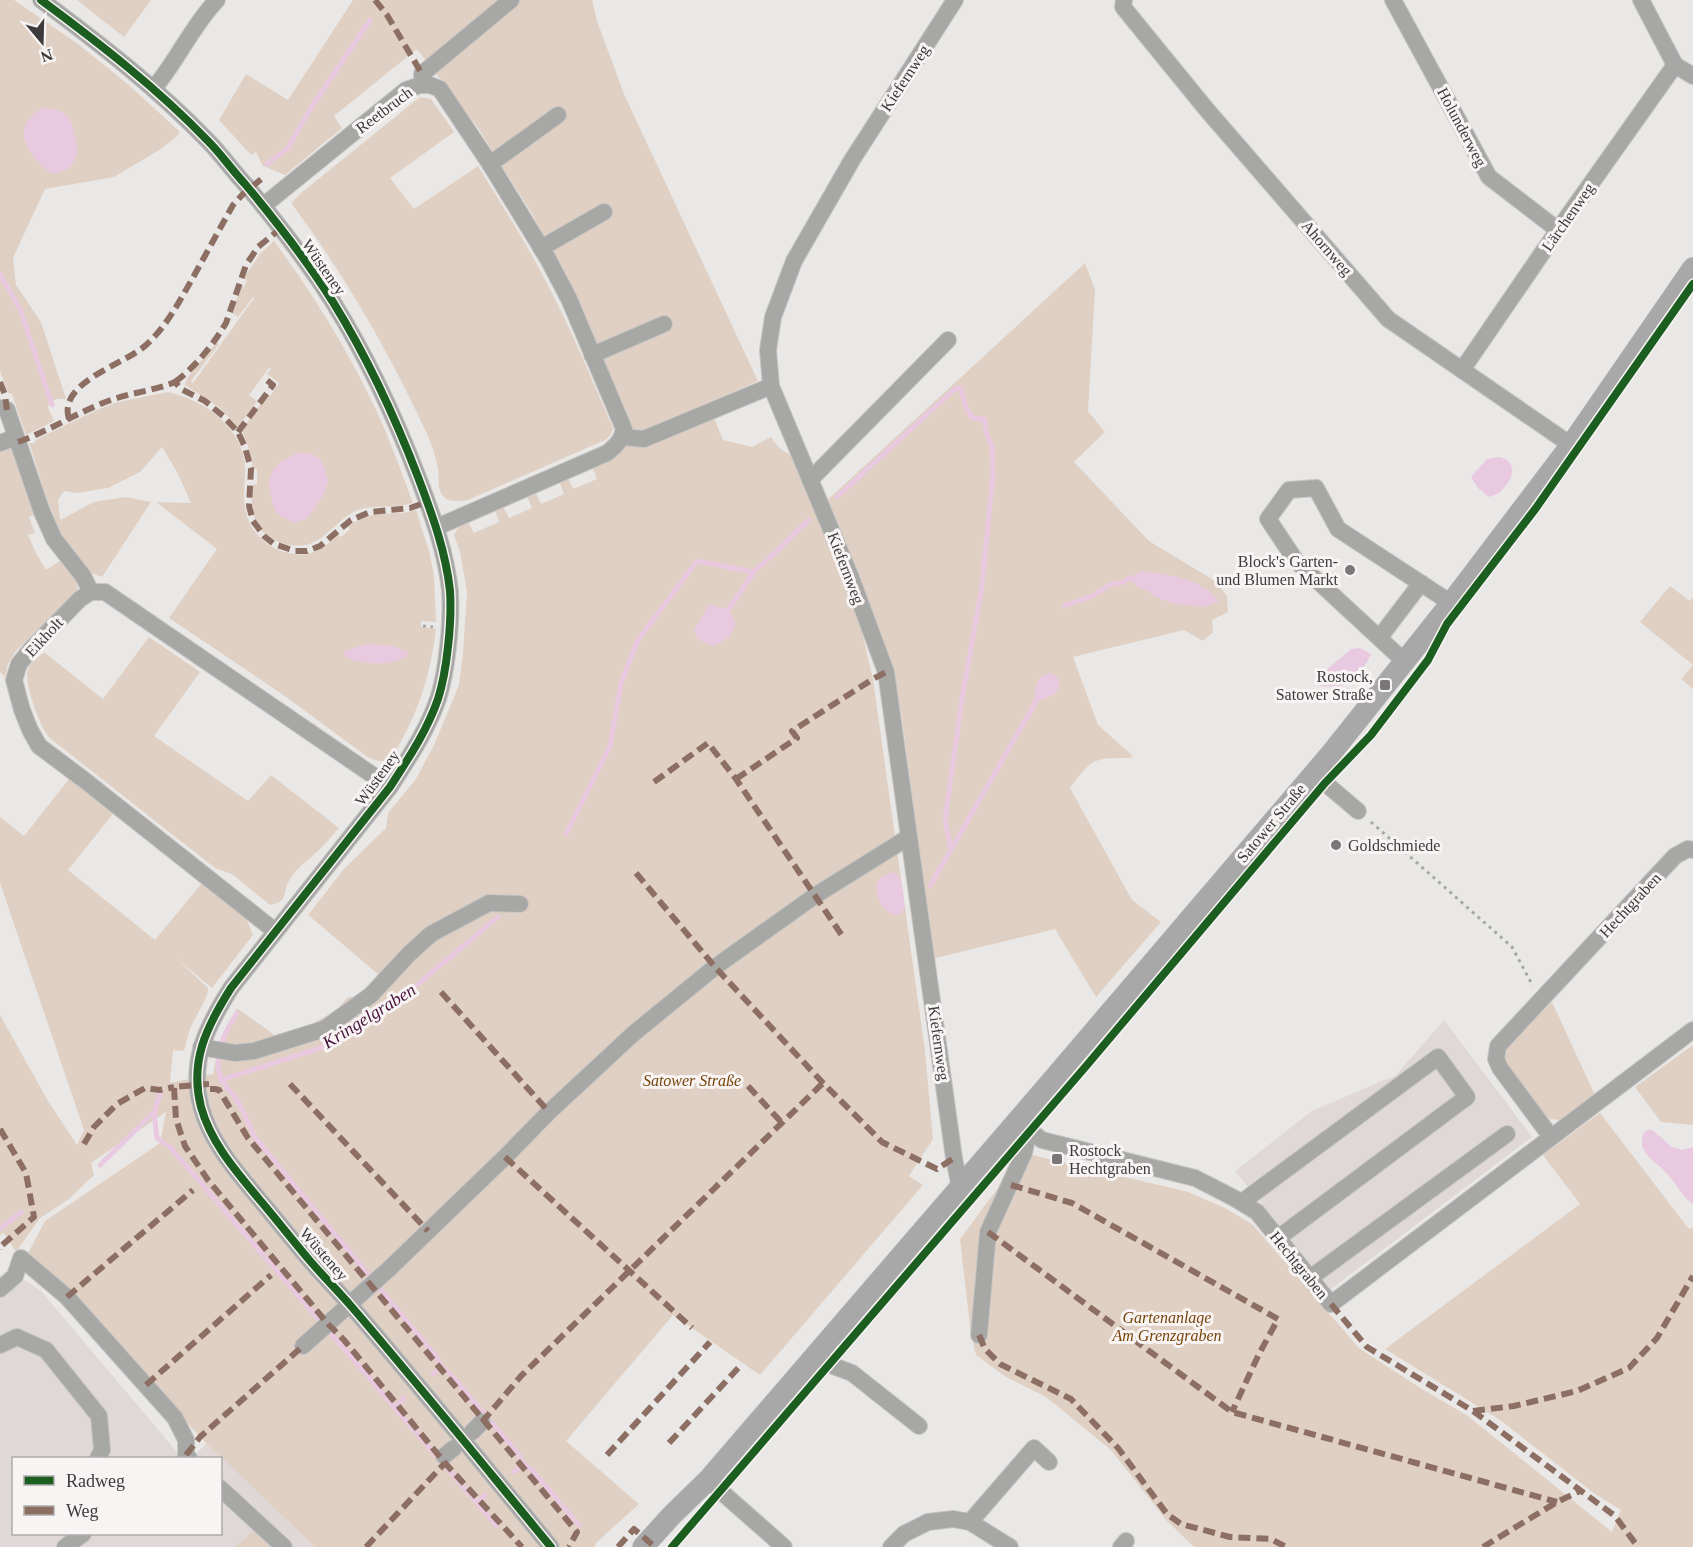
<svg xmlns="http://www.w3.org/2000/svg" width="1693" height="1547" font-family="Georgia,serif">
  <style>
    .built { fill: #dfd8d7 }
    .green { fill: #e0d0c3 }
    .water { fill: #e9c9df }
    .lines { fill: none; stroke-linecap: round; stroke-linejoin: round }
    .stream { stroke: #e9c9df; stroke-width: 5 }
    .minor-casing { stroke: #c6c5c4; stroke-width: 18 }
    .major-casing { stroke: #c6c5c4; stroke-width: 22 }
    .path { stroke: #a7a7a6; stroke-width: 3; stroke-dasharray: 3 4.5; stroke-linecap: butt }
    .minor { stroke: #a7a7a6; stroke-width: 16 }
    .major { stroke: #a9a8a8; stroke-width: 21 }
    .quiet { stroke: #8d6e63; stroke-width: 6; stroke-dasharray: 12 6; stroke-linecap: butt }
    .cycleway-casing { stroke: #f8f4f4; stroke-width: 11 }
    .cycleway { stroke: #1b5e20; stroke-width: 8 }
    .poi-dot { fill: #797777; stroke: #f8f4f4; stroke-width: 2 }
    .labels { text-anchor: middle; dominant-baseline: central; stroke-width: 6; stroke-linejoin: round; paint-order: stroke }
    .street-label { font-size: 16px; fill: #3c3a3a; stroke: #f8f4f4 }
    .poi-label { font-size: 16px; fill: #3c3a3a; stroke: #f8f4f4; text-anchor: end }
    .park-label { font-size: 16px; font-style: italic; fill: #774408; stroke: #f8f4f4 }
    .water-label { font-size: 18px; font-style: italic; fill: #48143e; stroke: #f8f4f4 }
  </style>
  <rect width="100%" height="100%" fill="#e9e8e7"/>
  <g class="built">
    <path d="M1444 1020 1532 1137 1331 1289 1235 1171 1312 1111 1396 1075Z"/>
    <path d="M23 1279 41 1291 182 1458H14V1534H220L221 1494 257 1527 235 1547H0V1298Z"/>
    <path d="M207 1443 315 1547H291L221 1481 220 1458H197L194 1456Z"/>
  </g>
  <g class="green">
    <path d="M0 0H14L78 44 130 86 180 132 177 136 161 149 114 177 45 189 13 258 16 285 41 322 66 399H56L49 404 48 408 54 421 26 435 12 394 8 393 0 371Z"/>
    <path d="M77 0H151L124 37Z"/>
    <path d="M353 0H592L597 21 624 94 758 381 645 431 636 433 631 429 576 297 532 214 478 128 417 49 334 116 342 128 285 175 263 166 256 152 251 155 219 120 246 74 288 100Z"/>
    <path d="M420 97 431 99 454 132 390 178 414 209 478 166C502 205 527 244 548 285 572 331 592 380 613 428L610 436 605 440 468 500C455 502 442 503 439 487 438 481 439 475 438 469 436 457 432 445 427 434 389 352 345 275 291 203L301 193Z"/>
    <path d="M274 241C317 299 356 363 385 430 395 454 404 479 413 503 395 509 376 504 358 510 340 517 329 536 312 543 297 550 272 543 261 530 251 518 251 499 253 485L257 484V469H253L249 449 242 430 267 395 270 396 279 383 267 374 271 369 269 368 249 395 257 401 238 427 220 408 185 385C187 374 209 353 217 342L219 344 191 381 193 383 254 298 253 297 238 317 232 313 241 286 244 287 247 280 244 278 260 254Z"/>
    <path d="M1085 263 1095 290 1088 411 1105 432 1074 462 1149 541 1215 581 1227 596 1228 612 1212 620 1213 632 1203 641 1184 630 1073 657 1098 725 1133 756 1129 758C1092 758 1092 759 1070 788L1132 900 1161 922 1096 997 1055 929 932 959 912 793 901 712 890 659 823 504Z"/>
    <path d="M168 392C195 399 219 411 235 436 254 467 239 483 246 512 251 535 271 551 294 554 312 557 326 548 337 534L341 537 350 529 347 526C356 521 364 517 374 515 388 512 402 515 416 510L429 551 434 575 436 622 421 621V627L436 629C431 669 421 706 401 741 398 747 394 756 387 760 381 763 375 760 369 758L282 694 169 618 217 549 156 502 191 503 177 472 162 447 140 472 108 488 77 493 64 491 58 500 60 520 94 502 125 497 151 502 102 577C97 574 91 574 86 569 55 539 43 483 29 443H34L37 439 99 409 118 402Z"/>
    <path d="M713 415 723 440 752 447 771 437 779 448 796 459 845 579 862 632 873 679 925 1051 933 1139 909 1176 923 1185 760 1375 673 1315 566 1441 639 1504 597 1542 594 1547H315L200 1437 71 1293 28 1253 45 1221 160 1143 166 1112 91 1163 94 1175 69 1199 40 1218 16 1252 4 1233 0 1235V1015L48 1101 77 1145 84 1130 0 883V817L24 836 69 779 113 814 68 870 155 940 202 883 246 918 253 935 212 988 176 958 208 988C209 998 193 1019 189 1032 187 1038 186 1044 184 1051L173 1050 170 1083 213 1074 219 1044 237 1008 276 1036 278 1033 286 1037 336 1011 348 997H361L378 974 308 915 344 869 386 828 388 813 416 779 434 745 459 685 463 653 467 592 460 552 454 535 458 528 468 522 474 533 499 522 495 510 503 506 509 518 532 508 527 496 535 491 541 504 564 494 559 481 568 478 573 489 597 479 592 467 629 444Z"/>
    <path d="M0 447H12L38 514 29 517 35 533 28 535 36 553 46 570 60 561C69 571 77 577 78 590L15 652 8 664 5 677 0 672Z"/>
    <path d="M1670 586 1690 601 1693 597V689L1681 679 1693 665 1640 622Z"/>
    <path d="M149 637 200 672 154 736 248 801 271 775 339 828C333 834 329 840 323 846 312 858 297 866 289 881 282 893 289 902 270 905L232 874 215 868 51 739C41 731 23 681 28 669 31 662 39 657 44 652L103 699Z"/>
    <path d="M1552 1002 1595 1095 1567 1116 1559 1120 1544 1118 1505 1066 1503 1055 1506 1048Z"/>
    <path d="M1693 1045V1125L1661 1122 1635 1087Z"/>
    <path d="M1600 1113 1689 1229 1693 1227V1547H1194L1167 1521 1111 1450 1046 1397 1006 1377 976 1355 971 1335 960 1239 1024 1153 1188 1192 1225 1208 1252 1224 1359 1348 1422 1389 1468 1416 1612 1532 1621 1510 1595 1494 1500 1420 1385 1349 1580 1204 1543 1155Z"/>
    <path d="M257 1527 279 1547H235Z"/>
  </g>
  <g class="water">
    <path d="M43 108C64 108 72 116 75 137 76 142 78 151 76 156 75 160 71 165 69 169L52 174C28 155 8 128 43 108Z"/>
    <path d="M300 453 312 454 320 459 325 469 328 482 324 494 307 519 294 523 276 513C265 482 265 464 300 453Z"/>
    <path d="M1499 457C1518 461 1514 479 1502 490 1499 494 1494 495 1489 497L1478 488 1471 477 1487 459Z"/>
    <path d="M1142 571C1170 576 1200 577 1219 601L1206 607 1176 604 1155 597 1147 590 1136 586 1129 578Z"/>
    <path d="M710 604 728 610 736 623 730 636 713 647 697 638 694 629Z"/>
    <path d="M366 644 392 646 406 651 408 656C393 664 381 665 365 662 357 661 352 661 346 657L344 651Z"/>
    <path d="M1360 648 1371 654C1367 664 1353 684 1341 686 1334 687 1327 686 1320 686L1318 681 1324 672 1351 649Z"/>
    <path d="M1050 673 1057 677 1060 685 1055 694 1039 701 1035 698C1035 686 1036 676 1050 673Z"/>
    <path d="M893 872C904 878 903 896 905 908L899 915H892L880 904 877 894 876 885 879 879Z"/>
    <path d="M1651 1129 1672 1147 1682 1150 1693 1147V1204C1682 1197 1677 1184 1668 1175 1661 1166 1650 1161 1644 1150 1641 1145 1642 1138 1644 1132Z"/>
  </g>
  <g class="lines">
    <g class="stream">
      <path d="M267 164 288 148 307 114 370 20"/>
      <path d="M0 275 20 309 52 405"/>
      <path d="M837 497 956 388 961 389 966 408 973 418 984 419 987 435 992 445 993 475 982 586 962 699 945 820 951 849"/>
      <path d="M1064 606 1093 596 1109 585 1123 582 1129 578"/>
      <path d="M728 610 754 572"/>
      <path d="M566 834 610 746 621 683 638 640 697 561 754 572 809 520"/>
      <path d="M930 886 1037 700"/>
      <path d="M237 1013C224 1033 212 1057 222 1080 225 1087 232 1092 236 1099 244 1110 248 1125 255 1137L437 1358 442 1367 452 1376 520 1456 523 1464 532 1470 579 1525"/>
      <path d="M221 1080 329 1045 418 984 498 917"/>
      <path d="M154 1112 157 1138 170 1147 496 1525"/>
      <path d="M100 1165 154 1112 161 1091"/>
      <path d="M0 1229 21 1212"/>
      <path d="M433 1374 442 1367"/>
      <path d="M395 1407 404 1398"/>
      <path d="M514 1472 523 1464"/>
      <path d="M477 1503 485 1495"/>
    </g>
    <g class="minor-casing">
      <g id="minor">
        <path d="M41 0C99 43 157 88 208 141 221 154 232 170 245 184 276 221 307 261 333 302 367 357 395 417 418 477 432 514 446 552 450 591 452 621 447 671 438 699 427 731 408 759 390 787L231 988C207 1026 189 1061 201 1107 211 1143 236 1171 259 1199 277 1220 293 1241 311 1262 324 1277 338 1291 351 1306 419 1385 485 1467 551 1547"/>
        <path d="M955 0 852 160 794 261 773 317 768 350 771 386 850 575 886 672 954 1158 960 1188"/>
        <path d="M1124 0 1123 7 1207 110 1388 319 1571 445"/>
        <path d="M1393 0 1489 177 1558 230"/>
        <path d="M1641 0 1675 65 1693 76"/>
        <path d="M423 85 422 74 511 0"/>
        <path d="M154 88C177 61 192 26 217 0"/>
        <path d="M490 164 558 115"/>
        <path d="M263 206 406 90 420 85H430L440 89 490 164 548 259 569 299 624 429C622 440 616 446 607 453L437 527"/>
        <path d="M541 248 604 212"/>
        <path d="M592 355 664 324"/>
        <path d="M1462 370 1558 230 1675 65"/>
        <path d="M0 408 7 410 42 512 54 539 83 576 91 592"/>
        <path d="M623 437 644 439 771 386"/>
        <path d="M0 443 16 437"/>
        <path d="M810 480 948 340"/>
        <path d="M1380 637 1421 583"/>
        <path d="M1404 661 1296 561 1268 519 1289 490 1316 488 1338 529 1451 603"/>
        <path d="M1312 775 1325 783 1358 811"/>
        <path d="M275 931 83 779 39 746 30 730 22 710 14 680 19 664 32 648 80 599 91 592H105L390 787"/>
        <path d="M201 1047 235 1053 254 1051 324 1029 371 995 409 954 431 934 489 903 520 904"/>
        <path d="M1017 1121 1042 1140 1195 1178 1234 1198 1257 1212 1331 1304 1693 1030"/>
        <path d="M1551 1137 1500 1068 1496 1059 1498 1046 1675 856 1688 849 1693 850"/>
        <path d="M1242 1202 1438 1057 1467 1097 1278 1238"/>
        <path d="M1310 1278 1507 1134"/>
        <path d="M0 1289 15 1276 21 1258 67 1297 175 1418 186 1440V1455L189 1458"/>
        <path d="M979 1335 988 1232 1024 1153 1029 1130"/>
        <path d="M0 1345 17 1337 46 1350 99 1416 102 1450 98 1458"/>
        <path d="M303 1346 390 1268 505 1157 549 1112 633 1034 715 967 816 895 909 837"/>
        <path d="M816 1354 828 1364 852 1373 919 1426"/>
        <path d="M472 1432 482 1422"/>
        <path d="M444 1456 454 1448"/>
        <path d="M708 1480 784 1547"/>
        <path d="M220 1488 284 1547"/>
        <path d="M970 1522 1034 1448 1049 1462"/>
        <path d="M65 1547 83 1534"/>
        <path d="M891 1547 904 1534 928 1522 953 1519 970 1522 1010 1547"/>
        <path d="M1121 1547 1126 1541"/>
      </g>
    </g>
    <g class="major-casing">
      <path id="major" d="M643 1547 672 1515 708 1480 1049 1084 1329 756 1451 603 1571 445 1693 268"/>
    </g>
    <g class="path">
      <path d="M423 626 433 627"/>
      <path d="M1371 822 1512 947 1533 986"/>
    </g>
    <use href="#minor" class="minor"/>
    <use href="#major" class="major"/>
    <g class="quiet">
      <path d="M375 0 387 15 422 74"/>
      <path d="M0 382 5 395 7 410"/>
      <path d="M175 382C196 366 213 345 226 323L246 265 258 247 280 229"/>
      <path d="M69 419C57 382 126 364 146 345 166 327 178 304 191 281 205 256 219 230 233 205L243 194 265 176"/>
      <path d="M238 432 273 385 263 377"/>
      <path d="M18 442C52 430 82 409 117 398 136 392 156 390 175 382L181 389 205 401 223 416 238 432 245 447 251 469 249 506 253 521 265 537 274 544 295 551H307L320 546 351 520 370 512 410 508 427 502"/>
      <path d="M736 779 797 738 792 731 873 679 886 672"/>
      <path d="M654 782 708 743 736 779 843 937"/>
      <path d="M636 873 715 967 823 1083 882 1142 937 1169 954 1158"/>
      <path d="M441 992 549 1112"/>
      <path d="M209 1084 174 1087 176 1119 185 1146 208 1180 328 1324 344 1340 445 1463 522 1547"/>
      <path d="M290 1084 428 1231"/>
      <path d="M748 1086 782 1123"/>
      <path d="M210 1089H215L219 1090 248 1138 577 1532 569 1547"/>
      <path d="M0 1129 26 1173 34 1217 0 1247V1250"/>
      <path d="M84 1144 94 1127 117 1104 145 1088 160 1090 174 1087"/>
      <path d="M505 1157 692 1328"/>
      <path d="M1011 1185 1072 1203 1278 1319 1259 1354 1232 1412"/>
      <path d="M988 1232 1232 1412 1557 1502"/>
      <path d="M67 1297 193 1190"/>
      <path d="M1331 1304 1367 1347 1473 1411 1615 1516 1638 1547"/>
      <path d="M979 1335 985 1349 1000 1364 1071 1399 1118 1448 1167 1514 1181 1524 1230 1537 1271 1539 1286 1547"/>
      <path d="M146 1385 271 1275"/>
      <path d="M1473 1411 1514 1406 1577 1391 1629 1368 1657 1338 1693 1276"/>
      <path d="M482 1422 521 1376 823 1083"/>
      <path d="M669 1443 741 1365"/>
      <path d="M186 1455 200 1437 303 1346"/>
      <path d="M607 1455 710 1342"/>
      <path d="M366 1547 445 1463"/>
      <path d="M618 1547 634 1529 655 1547"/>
      <path d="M1483 1547 1557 1502 1580 1491"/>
    </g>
    <g class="cycleway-casing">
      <g id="cycleway">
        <path d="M41 0C99 43 157 88 208 141 221 154 232 170 245 184 276 221 307 261 333 302 367 357 395 417 418 477 432 514 446 552 450 591 452 621 447 671 438 699 427 731 408 759 390 787L231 988C207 1026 189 1061 201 1107 211 1143 236 1171 259 1199 277 1220 293 1241 311 1262 324 1277 338 1291 351 1306 419 1385 485 1467 551 1547"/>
        <path d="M672 1547 1087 1065 1325 783 1371 735 1428 660 1447 624 1536 508 1693 284"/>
      </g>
    </g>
    <use href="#cycleway" class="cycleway"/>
  </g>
  <g class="poi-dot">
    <circle cx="1350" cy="570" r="6"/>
    <rect x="1379" y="679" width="12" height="12" rx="3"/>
    <circle cx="1336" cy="845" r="6"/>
    <rect x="1051" y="1153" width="12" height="12" rx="3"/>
  </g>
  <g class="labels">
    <g class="street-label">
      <text transform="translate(905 78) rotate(-57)">Kiefernweg</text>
      <text transform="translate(384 110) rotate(-37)">Reetbruch</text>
      <text transform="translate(1462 127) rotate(62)">Holunderweg</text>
      <text transform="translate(1568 217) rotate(-55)">Lärchenweg</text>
      <text transform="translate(1327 248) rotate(49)">Ahornweg</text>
      <text transform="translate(324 267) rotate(55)">Wüsteney</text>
      <text transform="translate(846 568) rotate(69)">Kiefernweg</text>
      <text transform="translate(44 637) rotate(-47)">Eikholt</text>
      <text transform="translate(377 778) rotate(-54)">Wüsteney</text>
      <text transform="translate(1271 823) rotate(-50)">Satower Straße</text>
      <text transform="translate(1630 905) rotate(-47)">Hechtgraben</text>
      <text transform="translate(939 1043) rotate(82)">Kiefernweg</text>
      <text transform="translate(324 1254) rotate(49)">Wüsteney</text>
      <text transform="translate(1299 1265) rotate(51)">Hechtgraben</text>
    </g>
    <g class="poi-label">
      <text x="1338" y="561">Block's Garten-<tspan x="1338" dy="18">und Blumen Markt</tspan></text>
      <text x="1373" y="676">Rostock,<tspan x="1373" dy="18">Satower Straße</tspan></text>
      <text x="1348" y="845" text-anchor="start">Goldschmiede</text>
      <text x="1069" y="1150" text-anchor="start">Rostock<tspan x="1069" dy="18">Hechtgraben</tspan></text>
    </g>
    <g class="park-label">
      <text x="692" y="1080">Satower Straße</text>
      <text x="1167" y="1317">Gartenanlage<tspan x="1167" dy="18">Am Grenzgraben</tspan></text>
    </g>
    <g class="water-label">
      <text transform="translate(369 1016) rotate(-32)">Kringelgraben</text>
    </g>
  </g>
  <rect x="12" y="1457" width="210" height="78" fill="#f8f4f4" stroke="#adaaaa" stroke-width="1.5"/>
  <rect x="24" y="1476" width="30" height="9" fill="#1b5e20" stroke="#adaaaa" stroke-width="1.5"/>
  <text x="66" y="1487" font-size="18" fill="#3c3a3a">Radweg</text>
  <rect x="24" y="1506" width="30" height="9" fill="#8d6e63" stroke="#adaaaa" stroke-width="1.5"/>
  <text x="66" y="1517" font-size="18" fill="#3c3a3a">Weg</text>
  <g transform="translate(42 42) rotate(161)" stroke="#f8f4f4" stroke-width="4.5" paint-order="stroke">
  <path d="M0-4.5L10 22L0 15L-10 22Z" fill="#3c3a3a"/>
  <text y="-9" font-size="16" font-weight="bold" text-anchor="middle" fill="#3c3a3a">N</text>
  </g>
</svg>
